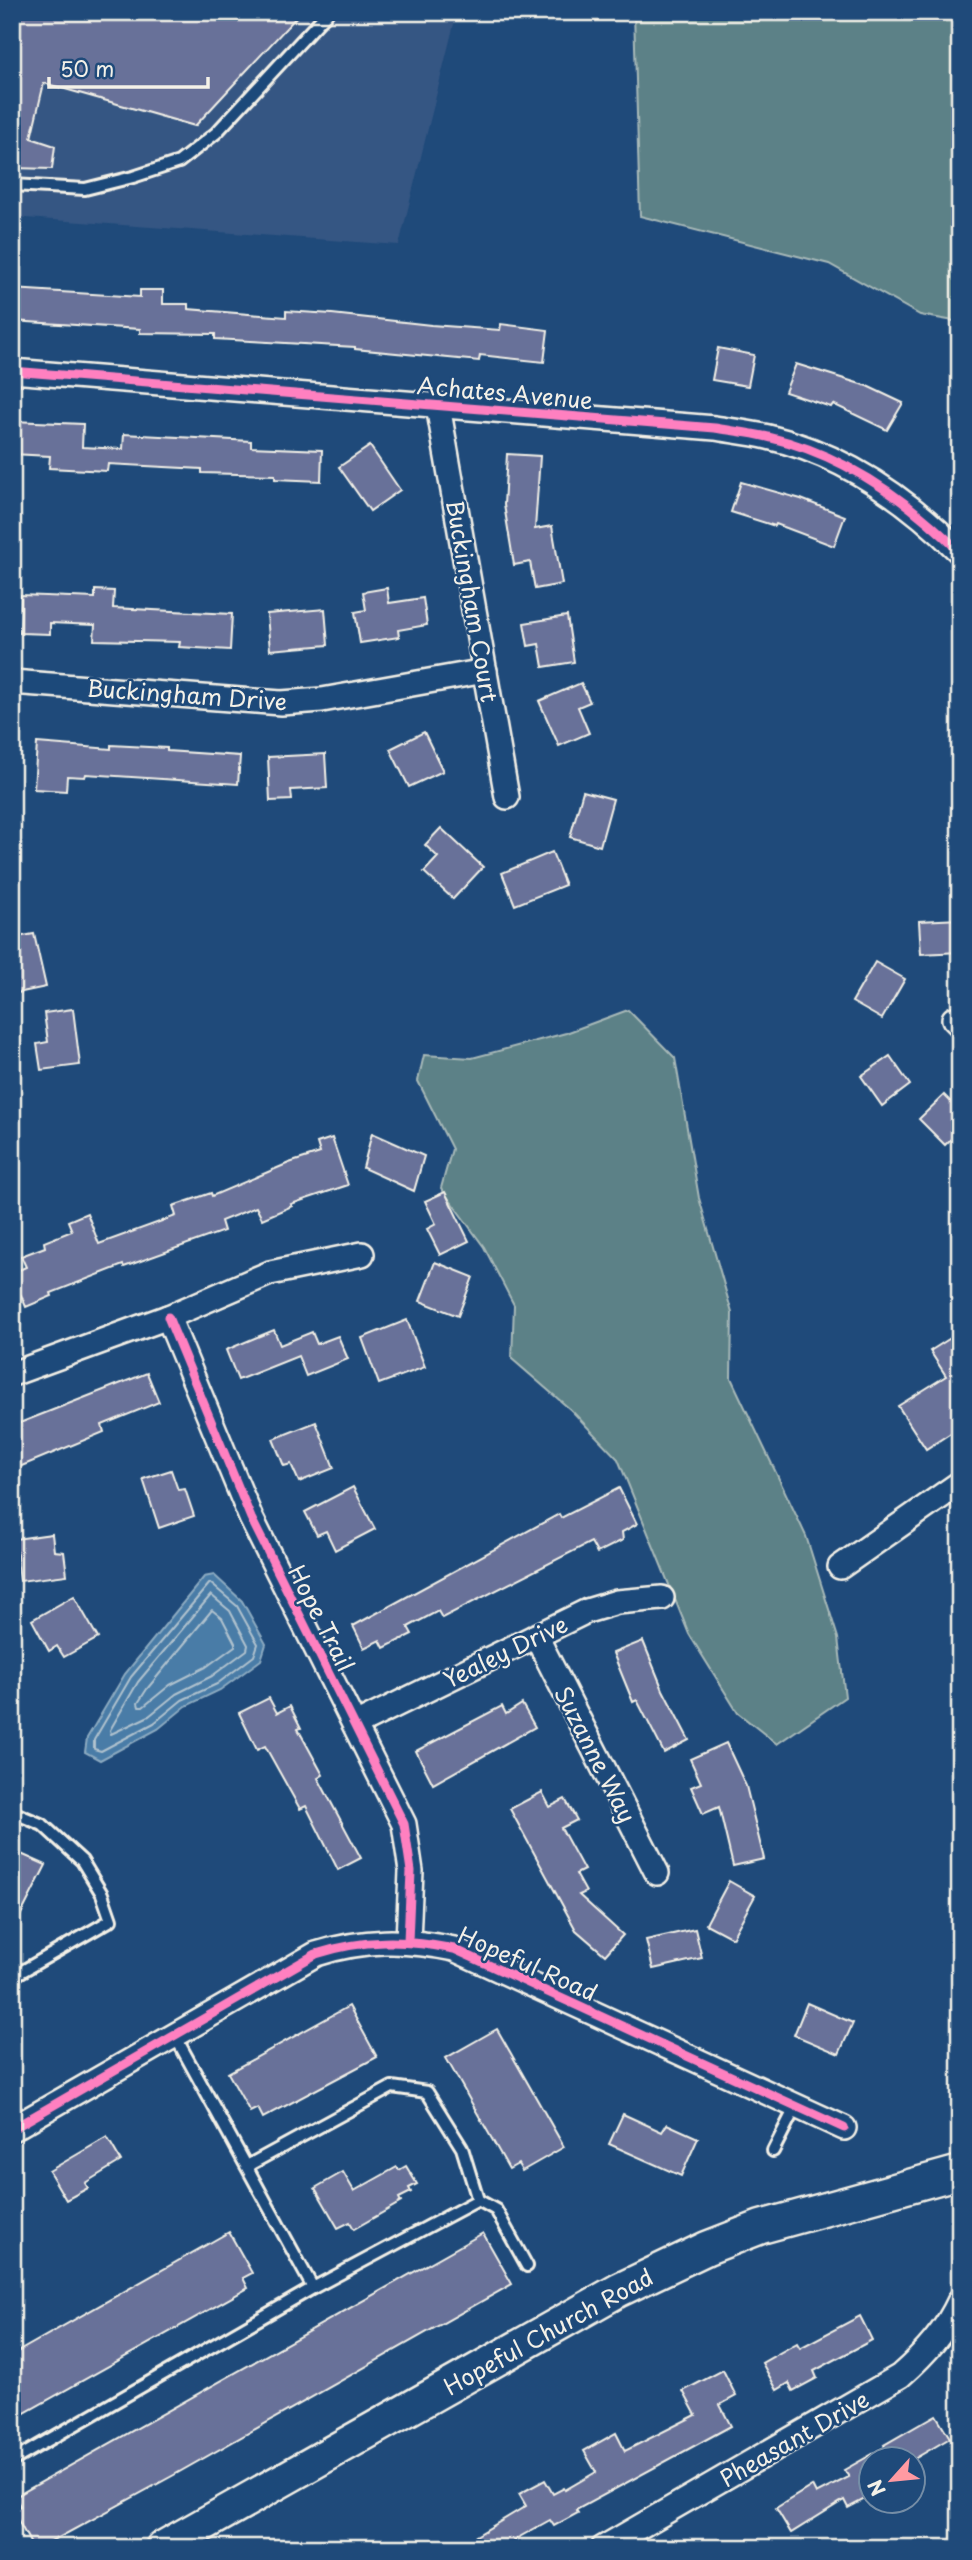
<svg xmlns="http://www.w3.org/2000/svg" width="972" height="2560" font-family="'Playpen Sans',sans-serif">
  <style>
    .built { fill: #355683 }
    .green { fill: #5b8187; stroke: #a8b9b8; stroke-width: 2 }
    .water { fill: #497ca7; stroke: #8dabc1; stroke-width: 2 }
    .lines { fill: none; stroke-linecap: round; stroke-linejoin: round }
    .shore { stroke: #b0c2ce; stroke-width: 2 }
    .building { fill: #687199; stroke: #f4f1e8; stroke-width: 2 }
    .service-casing { stroke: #f4f1e8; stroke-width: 16 }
    .minor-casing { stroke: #f4f1e8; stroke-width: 28 }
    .secondary-casing { stroke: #f4f1e8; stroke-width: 37 }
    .service { stroke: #1f4a7a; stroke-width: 10 }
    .minor { stroke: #1f4a7a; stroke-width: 23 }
    .secondary { stroke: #1f4a7a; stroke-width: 32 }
    .cycleway-casing { stroke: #1f4a7a; stroke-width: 13 }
    .cycleway { stroke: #ff80c0; stroke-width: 9 }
    .labels { text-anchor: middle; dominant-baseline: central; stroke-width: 5; stroke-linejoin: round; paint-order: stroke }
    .street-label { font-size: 23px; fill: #f4f1e8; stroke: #1f4a7a }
  </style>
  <rect width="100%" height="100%" fill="#1f4a7a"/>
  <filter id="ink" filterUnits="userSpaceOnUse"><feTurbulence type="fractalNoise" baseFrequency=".0143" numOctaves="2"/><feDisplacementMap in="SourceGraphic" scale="14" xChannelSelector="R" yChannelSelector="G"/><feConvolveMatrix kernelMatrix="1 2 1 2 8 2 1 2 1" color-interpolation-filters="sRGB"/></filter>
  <g filter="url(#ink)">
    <path class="built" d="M12 12H457L399 245 12 217Z"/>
    <g class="green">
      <path d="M634 12H960V322L920 315 829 264 640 216Z"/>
      <path d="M628 1010 675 1058 699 1198 732 1313 731 1378 806 1536 838 1638 845 1697 777 1744 738 1713 689 1634 618 1459 571 1410 512 1359 514 1305 484 1247 441 1188 452 1149 418 1081 424 1055 472 1058 566 1033Z"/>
    </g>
    <path class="water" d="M214 1575 242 1601 266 1644 261 1660 220 1690 186 1706 158 1729 100 1760 85 1752 87 1738 125 1674 204 1577Z"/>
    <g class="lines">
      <g class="shore">
        <path d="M210 1583 237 1606 258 1644 254 1656 217 1684 182 1700 154 1723 101 1751 94 1749V1740L131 1677Z"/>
        <path d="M211 1595 230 1611 248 1645 247 1650 212 1676 176 1694 149 1716 111 1734 110 1730 138 1682Z"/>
        <path d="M212 1610 222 1618 235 1643V1646L206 1667 170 1685 143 1707H139L138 1703 147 1689Z"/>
      </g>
    </g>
    <g class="building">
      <path d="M12 12H301L195 126 44 83 31 138 55 146 52 169 12 168Z"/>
      <path d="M12 289 140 297V290H163V304H188V309L286 317V311L332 314 431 325 500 330 501 324 548 330 544 362 480 355 479 361 355 349V347L215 339V334L140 333V329L12 321Z"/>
      <path d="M718 348 754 355 748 386 712 380Z"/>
      <path d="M796 364 867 386 903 403 887 430 833 404 831 407 785 392Z"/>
      <path d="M12 421 83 424 82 447 123 449 124 434 251 441V447L322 450 321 481 275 479V475L202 473V469L108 464 107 471 49 468 50 456 12 454Z"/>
      <path d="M370 446 400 490 370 511 339 467Z"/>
      <path d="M507 454 540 456 535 529 552 526 562 584 535 589 530 562 514 565 504 505Z"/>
      <path d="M741 482 801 499 845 516 834 546 776 524 775 526 731 512Z"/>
      <path d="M387 588 389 603 423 598 427 625 398 630 399 637 360 643 355 612 366 610 363 592Z"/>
      <path d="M95 590 114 591 113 608 232 614 230 650 179 647 180 642 94 640 95 625 50 623V634L20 633 21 595 95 598Z"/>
      <path d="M325 609 328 645 270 650 267 614Z"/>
      <path d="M567 616 574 662 543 667 539 644 528 646 524 623Z"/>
      <path d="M581 683 590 702 578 707 589 733 559 746 539 701Z"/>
      <path d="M424 732 443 771 409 787 390 749Z"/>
      <path d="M37 743 111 749V745L167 748V751L240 756 238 784 86 774 85 777 67 776 66 791 34 789Z"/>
      <path d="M325 754 327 788 291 790 292 800 270 801 268 757Z"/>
      <path d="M583 791 613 799 600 846 570 837Z"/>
      <path d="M441 828 483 867 453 899 424 872 438 857 425 845Z"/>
      <path d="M552 852 565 885 515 905 502 873Z"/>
      <path d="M960 919V952L921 954 919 921Z"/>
      <path d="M34 934 46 987 17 993 12 970V938Z"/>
      <path d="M875 962 905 979 882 1019 852 1002Z"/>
      <path d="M73 1009 80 1065 41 1070 37 1044 48 1042 44 1013Z"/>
      <path d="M890 1056 910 1085 882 1106 861 1076Z"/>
      <path d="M944 1095 960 1111V1130L945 1145 919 1119Z"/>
      <path d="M372 1133 424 1156 414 1191 363 1168Z"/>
      <path d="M332 1138 348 1185 291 1204 292 1206 262 1219 256 1207 221 1221 224 1231 124 1267 123 1265 51 1293 52 1296 26 1307 21 1295 12 1299V1273L26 1267 21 1256 45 1247 44 1242 72 1231 68 1221 87 1213 99 1244 176 1216 173 1206 211 1193 212 1196 289 1163 320 1153 317 1143Z"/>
      <path d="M445 1192 469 1241 440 1255 427 1229 436 1224 425 1201Z"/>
      <path d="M435 1262 473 1277 458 1316 420 1301Z"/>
      <path d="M407 1320 425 1367 379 1384 362 1338Z"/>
      <path d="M274 1330 280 1345 312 1332 317 1344 338 1336 348 1359 306 1376 298 1356 238 1380 226 1350Z"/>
      <path d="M960 1332V1427L926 1449 898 1406 946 1376 930 1351Z"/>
      <path d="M147 1373 159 1402 102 1425 104 1432 12 1470V1426Z"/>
      <path d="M316 1422 334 1468 299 1482 291 1464 284 1466 273 1439Z"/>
      <path d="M171 1470 178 1490 185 1489 194 1516 159 1528 143 1479Z"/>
      <path d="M353 1487 375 1529 335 1550 326 1531 317 1535 305 1512Z"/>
      <path d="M619 1488 637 1524 622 1532 623 1540 597 1553 591 1542 442 1618 438 1611 408 1627 412 1634 384 1648 380 1640 364 1648 353 1626 559 1514 561 1518Z"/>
      <path d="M52 1534 54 1551 64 1552 67 1575 20 1581 15 1539Z"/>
      <path d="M74 1596 98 1638 64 1657 57 1646 49 1651 32 1620Z"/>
      <path d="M643 1641 663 1690 689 1740 664 1753 637 1700 633 1702 613 1653Z"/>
      <path d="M269 1698 277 1713 290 1706 301 1728 298 1729 323 1775 318 1778 361 1858 338 1870 306 1806 300 1809 265 1746 257 1750 239 1713Z"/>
      <path d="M522 1704 535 1727 433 1784 416 1751 502 1706 506 1714Z"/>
      <path d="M726 1743 746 1786 764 1859 733 1866 719 1807 703 1814 691 1787 701 1783 690 1759Z"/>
      <path d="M542 1792 550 1807 565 1799 577 1820 561 1828 584 1870 576 1874 586 1892 579 1895 623 1935 605 1955 576 1930 510 1809Z"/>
      <path d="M12 1850 46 1865 12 1932Z"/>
      <path d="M729 1881 755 1896 732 1938 706 1924Z"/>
      <path d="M695 1929 702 1958 653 1969 646 1940Z"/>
      <path d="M807 2003 853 2023 839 2054 794 2035Z"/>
      <path d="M349 2006 377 2057 263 2118 258 2108 250 2112 228 2073Z"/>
      <path d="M497 2029 564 2147 522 2171 518 2164 509 2169 446 2058Z"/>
      <path d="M623 2114 662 2132 667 2124 698 2138 681 2176 609 2144Z"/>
      <path d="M107 2137 121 2161 85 2183 88 2188 66 2200 49 2171Z"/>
      <path d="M406 2166 417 2184 409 2188 411 2192 399 2198 401 2202 354 2229 350 2222 338 2228 315 2188 343 2172 354 2191 397 2167 399 2170Z"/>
      <path d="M229 2232 252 2273 243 2278 248 2288 12 2420V2355Z"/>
      <path d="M483 2233 512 2284 174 2475 40 2548H33L13 2511 20 2506 15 2497Z"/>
      <path d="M860 2316 872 2340 814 2371 817 2378 793 2391 789 2383 777 2390 762 2363 797 2343 800 2348Z"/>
      <path d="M723 2370 736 2396 720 2405 731 2426 576 2510 578 2513 554 2526 550 2520 514 2540 519 2548H456L526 2506 519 2494 545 2480 553 2494 564 2488 565 2490 596 2472 584 2451 616 2433 625 2451 696 2415 683 2391Z"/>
      <path d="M936 2415 950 2438 914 2459H871V2496L848 2508 844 2500 791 2533 776 2508 812 2486 816 2494 849 2477 844 2470 885 2447 884 2445Z"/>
    </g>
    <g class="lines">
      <g class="service-casing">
        <g id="service">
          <path d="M12 185 85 189 133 177 179 162 216 133 328 12"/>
          <path d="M12 1812 43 1825 82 1861 102 1894 111 1920 12 1977"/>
          <path d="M174 2034 313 2288 478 2200 462 2148 427 2092 392 2087 247 2166"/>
          <path d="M773 2151 796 2106"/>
          <path d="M478 2200 496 2210 527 2266"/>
          <path d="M12 2461 313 2288"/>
        </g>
      </g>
      <g class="minor-casing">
        <g id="minor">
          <path d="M12 371 715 428C733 431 751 433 768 437 842 454 907 499 960 552"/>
          <path d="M438 406 507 797"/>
          <path d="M12 682 281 703 322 700 485 671"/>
          <path d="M954 1019 960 1025"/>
          <path d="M168 1317 251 1518 404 1824 411 1871 408 1941"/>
          <path d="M12 1374 168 1317 270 1273 362 1254"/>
          <path d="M840 1567 960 1483"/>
          <path d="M536 1636 657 1873"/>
          <path d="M355 1725 587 1611 617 1602 662 1598"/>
          <path d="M12 2129 316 1954C363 1939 405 1939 454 1949L844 2128"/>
          <path d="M603 2548 900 2376C925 2354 946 2331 960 2300"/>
        </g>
      </g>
      <g class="secondary-casing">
        <path id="secondary" d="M162 2548 619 2290 707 2248 761 2227 960 2172"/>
      </g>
      <use href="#service" class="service"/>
      <use href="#minor" class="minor"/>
      <use href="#secondary" class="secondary"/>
      <g class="cycleway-casing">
        <g id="cycleway">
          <path d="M12 371 715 428C733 431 751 433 768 437 842 454 907 499 960 552"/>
          <path d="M168 1317 251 1518 404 1824 411 1871 408 1941"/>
          <path d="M12 2129 316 1954C363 1939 405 1939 454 1949L844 2128"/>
        </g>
      </g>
      <use href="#cycleway" class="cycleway"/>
    </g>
  </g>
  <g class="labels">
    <g class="street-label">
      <text transform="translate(505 392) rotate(5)">Achates Avenue</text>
      <text transform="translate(473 601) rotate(80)">Buckingham Court</text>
      <text transform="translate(187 694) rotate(4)">Buckingham Drive</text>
      <text transform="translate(322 1618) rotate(63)">Hope Trail</text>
      <text transform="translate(505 1651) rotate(-26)">Yealey Drive</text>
      <text transform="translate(596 1754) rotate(63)">Suzanne Way</text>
      <text transform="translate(528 1963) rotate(24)">Hopeful Road</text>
      <text transform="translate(548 2331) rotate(-29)">Hopeful Church Road</text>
      <text transform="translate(794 2438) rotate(-30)">Pheasant Drive</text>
    </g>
  </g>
  <rect width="972" height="2560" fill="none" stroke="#1f4a7a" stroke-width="42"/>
  <rect x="21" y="21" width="930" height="2518" fill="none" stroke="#f4f1e8" stroke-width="2.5" filter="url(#ink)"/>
  <g transform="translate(892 2480) rotate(243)"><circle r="33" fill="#1f4a7a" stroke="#748da6" stroke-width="2"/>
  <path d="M0-5L12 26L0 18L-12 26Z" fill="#ff9aa2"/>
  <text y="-10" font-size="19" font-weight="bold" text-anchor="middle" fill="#f4f1e8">N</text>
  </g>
  <path d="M49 77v10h159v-10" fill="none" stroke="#f4f1e8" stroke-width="3.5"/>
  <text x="60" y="77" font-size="21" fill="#f4f1e8" stroke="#1f4a7a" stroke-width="5" paint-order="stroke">50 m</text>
</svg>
